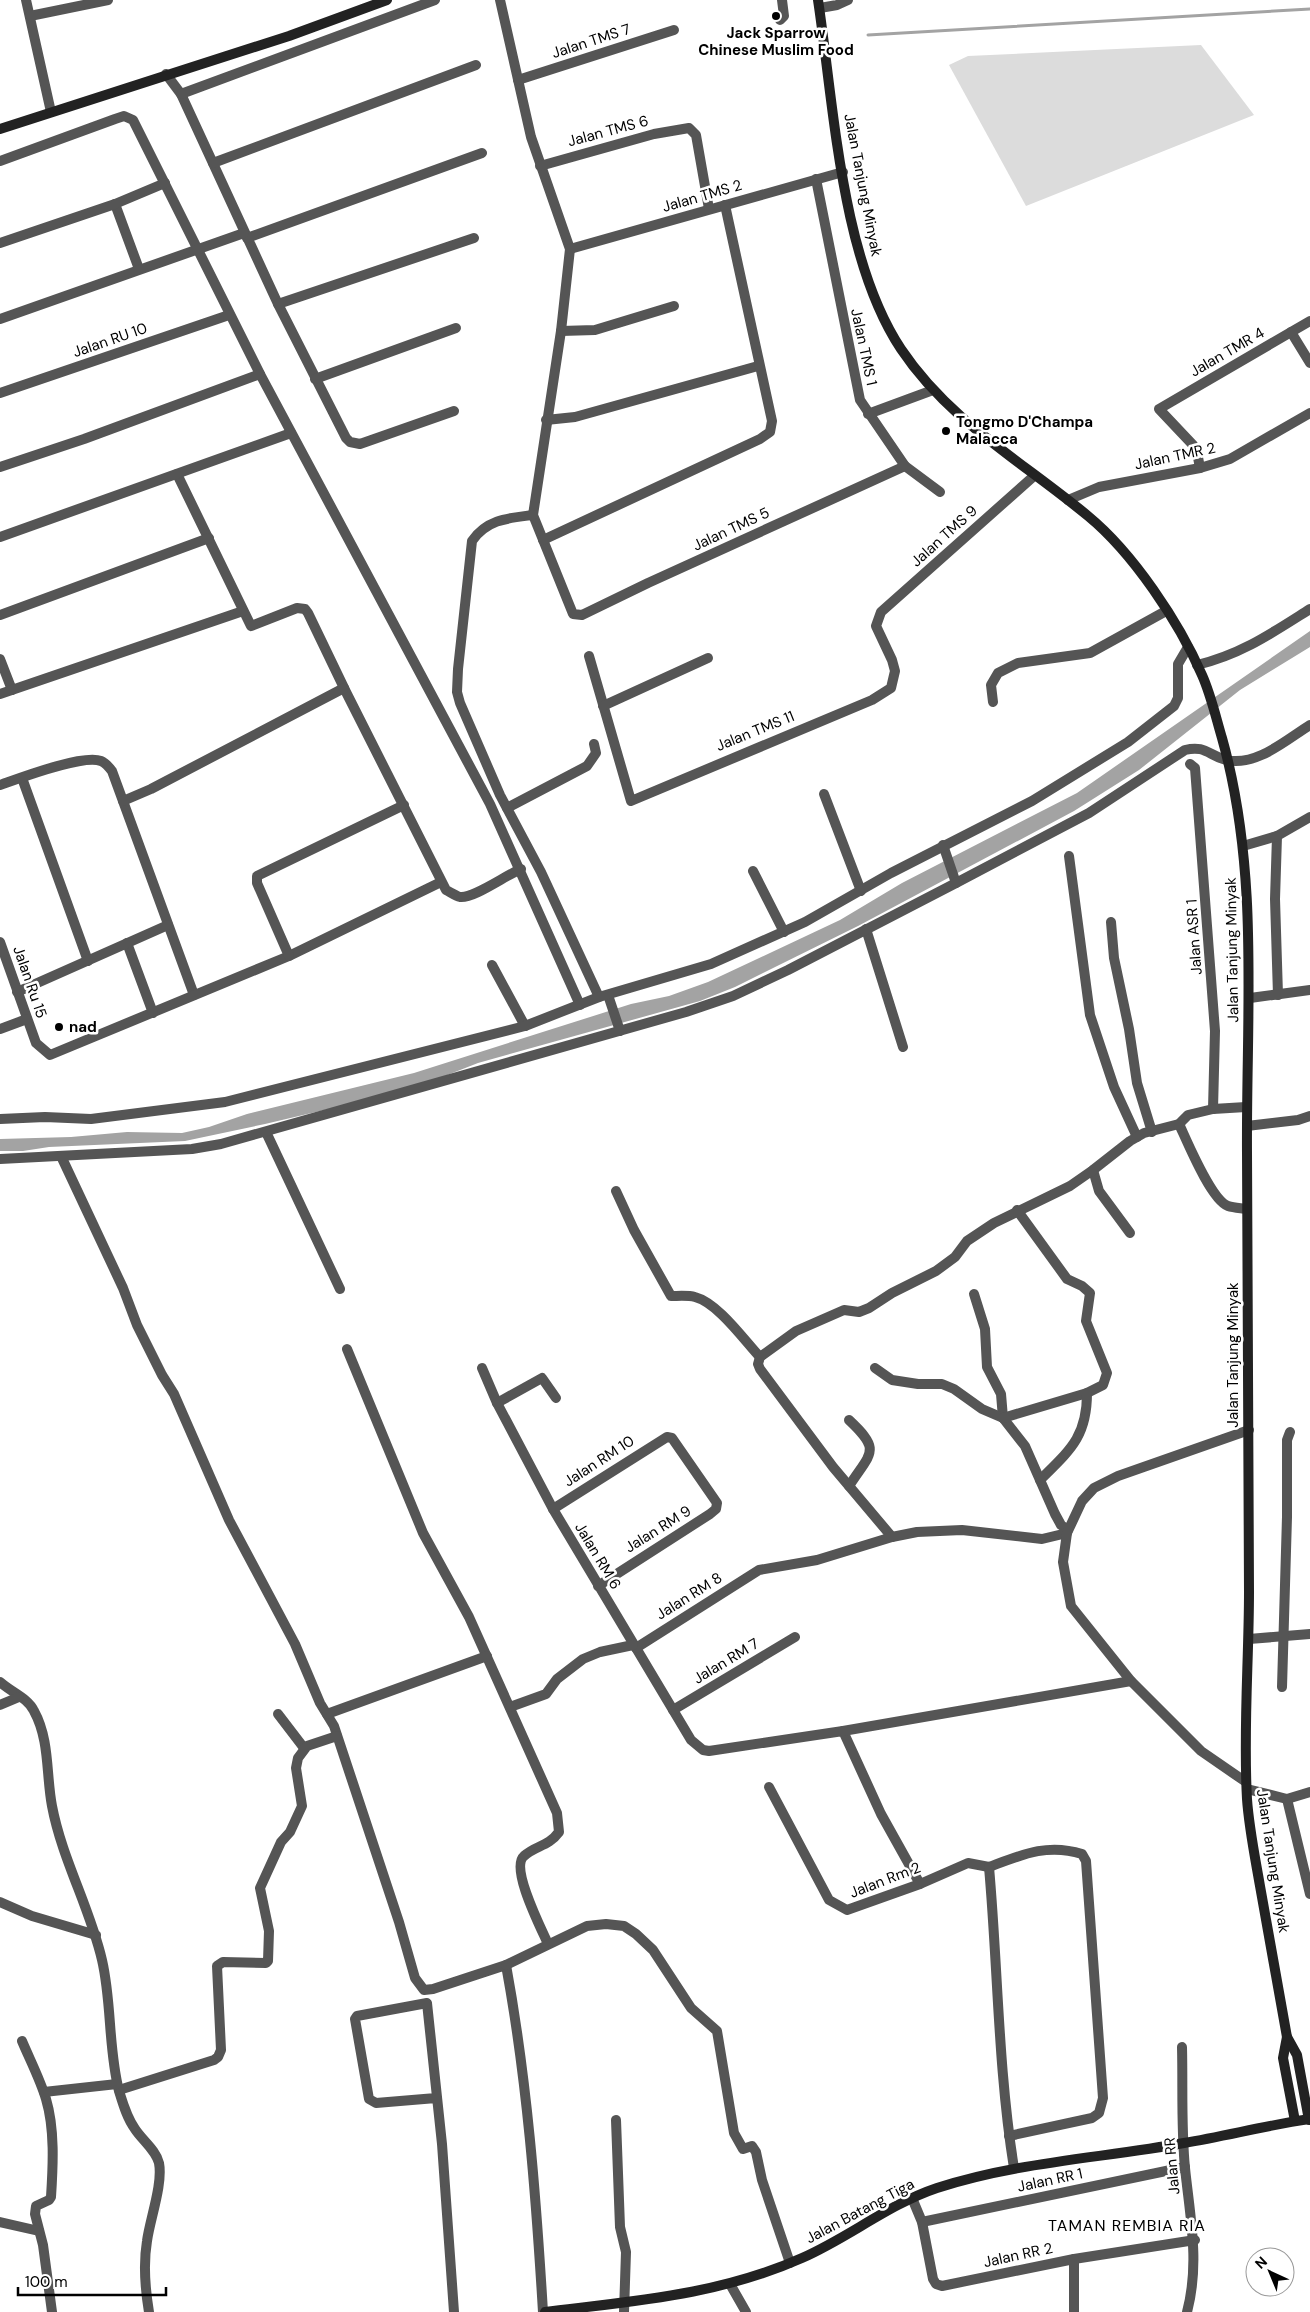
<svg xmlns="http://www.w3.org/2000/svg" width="1310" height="2312" font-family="'DM Sans',sans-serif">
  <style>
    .green { fill: #dcdcdc }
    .water { fill: #a3a3a3 }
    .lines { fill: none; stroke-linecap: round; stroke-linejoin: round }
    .stream { stroke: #a3a3a3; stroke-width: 3 }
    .street { stroke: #555; stroke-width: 10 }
    .secondary { stroke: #222; stroke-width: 10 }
    .poi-dot { fill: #000; stroke: #fff; stroke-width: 2 }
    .labels { text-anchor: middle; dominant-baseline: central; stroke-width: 5; stroke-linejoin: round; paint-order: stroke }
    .poi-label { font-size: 15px; font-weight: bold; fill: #000; stroke: #fff; text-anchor: start }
    .street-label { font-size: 15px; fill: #000; stroke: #fff }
    .neighbourhood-label { font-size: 16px; letter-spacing: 1px; fill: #000; stroke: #fff }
  </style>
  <rect width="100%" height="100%" fill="#fff"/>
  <path class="green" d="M1201 45 1254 115 1026 206 949 65 968 56Z"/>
  <path class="water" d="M1310 631V647L1240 690 1139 770 1074 811 858 926 735 987 700 1001 478 1063 409 1090 265 1124 185 1141 49 1147 23 1151H0V1139L71 1137 127 1132 182 1133 209 1127 247 1114 414 1073 631 1004 669 996 708 982 840 920 902 883 1077 793Z"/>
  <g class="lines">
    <path class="stream" d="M868 35 1310 9"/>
    <g class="street">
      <path d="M26 0 51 112"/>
      <path d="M500 0 531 137 570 249 561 331 533 515 573 614 582 615 648 583 905 466"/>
      <path d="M820 8 837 5 848 0"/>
      <path d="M30 16 108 0"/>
      <path d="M780 20 784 16 782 0"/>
      <path d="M166 74 181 94 278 304 346 438 350 442 360 444 454 411"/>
      <path d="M518 80 674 30"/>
      <path d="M181 94 435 0"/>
      <path d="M0 161 115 119 124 116 133 120 260 374 490 804 580 1005"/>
      <path d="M213 163 476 65"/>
      <path d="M540 166 654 134 689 128 696 135 709 209"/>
      <path d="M816 179 860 400 905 466 940 492"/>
      <path d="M115 204 139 269"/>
      <path d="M247 238 482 153"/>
      <path d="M0 243 115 204 165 183"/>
      <path d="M570 249 843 172"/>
      <path d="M278 304 474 238"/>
      <path d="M0 319 244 233"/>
      <path d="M561 331 595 330 674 306"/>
      <path d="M1291 332 1310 363"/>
      <path d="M315 379 456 328"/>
      <path d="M0 393 229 315"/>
      <path d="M868 414 933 390"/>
      <path d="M546 420 575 417 758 366"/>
      <path d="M0 467 84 439 260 374"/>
      <path d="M1200 468 1197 452 1193 445 1159 409 1310 321"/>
      <path d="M177 474 251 626 297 608 305 609 308 613 346 692 446 890C450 892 456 896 460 897 473 899 506 875 521 869"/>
      <path d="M1068 500 1099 487 1200 468 1230 459 1310 413"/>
      <path d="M533 515C509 518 487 519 472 541L458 669 457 692 460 703 500 795 541 872 599 997"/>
      <path d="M0 537 291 433"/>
      <path d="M543 540 760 439 770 432 772 421 725 205"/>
      <path d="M0 615 209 538"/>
      <path d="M589 656 631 801 872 700 891 688 895 671 892 660 876 626 881 612 1034 476"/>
      <path d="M0 659 12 690"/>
      <path d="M1197 665C1242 654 1272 633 1310 609"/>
      <path d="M0 694 243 611"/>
      <path d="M993 702 991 685 998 673 1018 663 1090 653 1166 611"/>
      <path d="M603 706 708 658"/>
      <path d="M1190 764 1195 768 1215 1031 1213 1109"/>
      <path d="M22 778 88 961"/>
      <path d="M0 785C20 778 83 754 101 761 106 763 109 767 112 771L194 995"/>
      <path d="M824 794 861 891"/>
      <path d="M123 801 151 789 344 688"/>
      <path d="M507 808 587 766 596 753 594 744"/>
      <path d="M1277 836 1275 899 1278 995"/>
      <path d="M943 845 956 883"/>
      <path d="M1243 846 1277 836 1310 817"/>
      <path d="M1069 856 1090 1015 1114 1087 1137 1137"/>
      <path d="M753 871 784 932"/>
      <path d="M1111 922 1114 958 1129 1029 1137 1083 1152 1132"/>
      <path d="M866 929 903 1047"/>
      <path d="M0 942 36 1043 50 1055 289 956 441 882"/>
      <path d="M127 943 153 1013"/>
      <path d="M289 956 257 883V876L404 805"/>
      <path d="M492 965 525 1026"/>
      <path d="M17 992 168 925"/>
      <path d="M608 995 620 1031"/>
      <path d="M1250 998 1310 990"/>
      <path d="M0 1029 27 1019"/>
      <path d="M0 1119 45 1117 91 1119 225 1102 525 1026 599 997 711 964 805 922 891 873 1032 801 1128 742 1174 706 1178 698V664L1188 647"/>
      <path d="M1179 1124C1187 1141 1211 1200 1228 1206 1234 1208 1241 1208 1247 1209"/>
      <path d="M1247 1126 1298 1120 1310 1116"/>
      <path d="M266 1132 340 1289"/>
      <path d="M61 1156 123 1288 137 1325 162 1375 174 1394 229 1520 295 1644 320 1703 334 1726 399 1922 415 1978 424 1990 433 1989 506 1965C527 2079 536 2196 543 2312"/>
      <path d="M0 1159 192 1149 221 1144 686 1012 733 996 788 970 956 883 1089 813 1185 750C1205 745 1208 755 1226 760 1256 767 1286 740 1310 725"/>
      <path d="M1093 1170 1099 1191 1130 1233"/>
      <path d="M616 1191 634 1230 671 1296C678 1296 688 1295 695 1297 718 1303 744 1340 760 1357"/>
      <path d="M974 1294 985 1329 987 1367 1001 1394 1003 1418"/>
      <path d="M347 1349 423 1533 469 1617 557 1813 559 1832C548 1847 536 1845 524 1856 510 1868 541 1928 548 1944"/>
      <path d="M482 1368 497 1403 553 1509 691 1740 703 1750 709 1751 843 1731 881 1814 920 1884"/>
      <path d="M875 1368 892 1380 918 1384H942L954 1389 982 1409 1003 1418 1025 1446 1055 1514 1061 1525 1068 1530"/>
      <path d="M497 1403 542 1378 556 1398"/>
      <path d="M1003 1418 1087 1393 1103 1385 1107 1373 1086 1321 1090 1293 1082 1286 1067 1279 1017 1210"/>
      <path d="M849 1420C882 1451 871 1452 849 1486"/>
      <path d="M1040 1480C1070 1450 1087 1437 1087 1393"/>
      <path d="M553 1509 667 1437 672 1438 717 1503 716 1509 710 1514 598 1586"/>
      <path d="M892 1537 833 1467 760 1369 758 1364 760 1357 796 1331 844 1310 859 1312 869 1308 892 1293 936 1271 955 1257 967 1241 994 1223 1070 1186 1093 1170 1130 1141 1144 1133 1179 1124 1188 1115 1213 1109 1246 1107"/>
      <path d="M1249 1639 1310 1634"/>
      <path d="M636 1648 759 1570 817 1560 892 1537 917 1532 962 1530 1042 1539 1067 1533"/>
      <path d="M0 1682C11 1692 28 1698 34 1711 50 1740 46 1775 52 1806 62 1859 90 1908 102 1960 112 2003 108 2048 119 2091 123 2104 127 2118 135 2129 142 2140 156 2150 159 2163 163 2184 150 2219 147 2241 143 2265 145 2288 149 2312"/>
      <path d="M1282 1687 1287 1517V1440L1290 1432"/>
      <path d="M0 1705 19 1697"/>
      <path d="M510 1707 546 1694 557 1679 583 1659 600 1652 633 1645"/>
      <path d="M673 1710 795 1637"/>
      <path d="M278 1714 304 1748"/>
      <path d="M327 1714 487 1656"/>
      <path d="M843 1731 1131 1681"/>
      <path d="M1246 1782 1201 1751 1131 1681 1071 1606 1063 1562 1067 1533 1082 1501 1094 1488 1118 1476 1249 1430"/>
      <path d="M769 1787 829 1900 847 1910 920 1884 968 1863 989 1867"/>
      <path d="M1247 1789 1287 1799 1310 1792"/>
      <path d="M1287 1799 1310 1894"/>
      <path d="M989 1867C1021 1855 1047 1843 1082 1854L1086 1861 1103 2098 1099 2113 1092 2118 1009 2136"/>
      <path d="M989 1867C998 1968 998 2069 1014 2168"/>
      <path d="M0 1902 32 1916 96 1935"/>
      <path d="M506 1965 587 1926 606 1924 624 1926 636 1934 653 1950 691 2008 717 2031 734 2133 743 2149 752 2146 756 2152 762 2180 790 2263"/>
      <path d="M22 2041C30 2060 40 2079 46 2099 55 2129 53 2166 51 2197L49 2200 36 2206 35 2214 43 2245 52 2312"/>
      <path d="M1182 2047C1183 2087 1181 2128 1185 2168 1190 2217 1200 2263 1187 2312"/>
      <path d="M119 2090 214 2060 218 2057 221 2050 217 1966 223 1962 266 1963 268 1961 269 1931 260 1888 281 1842 290 1832 302 1806 296 1768 298 1758 307 1746 337 1736"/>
      <path d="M44 2092 117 2084"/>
      <path d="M436 2098 376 2103 369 2099 355 2019 357 2016 427 2003 442 2144 454 2312"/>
      <path d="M616 2120 620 2227 626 2252 624 2312"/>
      <path d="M912 2198 922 2222 933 2279 936 2284 942 2286 1074 2259 1195 2240"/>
      <path d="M0 2222 39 2231"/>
      <path d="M922 2222 1185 2167"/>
      <path d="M730 2284 746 2312"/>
      <path d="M1074 2312V2259"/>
    </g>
    <g class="secondary">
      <path d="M818 0C834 106 841 259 901 349 949 421 1023 462 1088 516 1133 553 1179 622 1202 675 1211 695 1216 718 1222 738 1260 873 1246 1014 1247 1152 1248 1299 1249 1445 1249 1591 1249 1660 1243 1730 1247 1799 1249 1828 1255 1857 1260 1886 1269 1936 1278 1987 1287 2037L1297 2055 1309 2120"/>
      <path d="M0 129 289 36 387 0"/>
      <path d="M1287 2037 1283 2058 1295 2121"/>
      <path d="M545 2312C634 2301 719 2295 802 2258 848 2238 889 2204 937 2188 1017 2162 1102 2158 1184 2143 1226 2136 1268 2125 1310 2119"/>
    </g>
  </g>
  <g class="poi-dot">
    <circle cx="776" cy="16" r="5"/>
    <circle cx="946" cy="431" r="5"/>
    <circle cx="59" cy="1027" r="5"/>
  </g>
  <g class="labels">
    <g class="poi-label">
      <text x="776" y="33" text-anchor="middle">Jack Sparrow<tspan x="776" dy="17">Chinese Muslim Food</tspan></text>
      <text x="956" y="422">Tongmo D'Champa<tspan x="956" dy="17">Malacca</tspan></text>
      <text x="69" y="1027">nad</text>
    </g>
    <g class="street-label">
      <text transform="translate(591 41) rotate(-18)">Jalan TMS 7</text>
      <text transform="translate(608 131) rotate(-15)">Jalan TMS 6</text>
      <text transform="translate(863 185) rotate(79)">Jalan Tanjung Minyak</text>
      <text transform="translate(702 196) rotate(-16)">Jalan TMS 2</text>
      <text transform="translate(110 340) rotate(-19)">Jalan RU 10</text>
      <text transform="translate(864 347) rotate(78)">Jalan TMS 1</text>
      <text transform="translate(1227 352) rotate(-30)">Jalan TMR 4</text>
      <text transform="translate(1175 456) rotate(-12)">Jalan TMR 2</text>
      <text transform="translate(731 529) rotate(-25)">Jalan TMS 5</text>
      <text transform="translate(944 536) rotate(-42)">Jalan TMS 9</text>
      <text transform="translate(755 731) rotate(-22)">Jalan TMS 11</text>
      <text transform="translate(1194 937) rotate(-94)">Jalan ASR 1</text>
      <text transform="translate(1232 950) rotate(-91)">Jalan Tanjung Minyak</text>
      <text transform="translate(30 982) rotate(71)">Jalan Ru 15</text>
      <text transform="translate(1233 1355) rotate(-90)">Jalan Tanjung Minyak</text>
      <text transform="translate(599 1461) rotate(-33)">Jalan RM 10</text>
      <text transform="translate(658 1529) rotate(-32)">Jalan RM 9</text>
      <text transform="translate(598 1556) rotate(59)">Jalan RM 6</text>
      <text transform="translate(689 1596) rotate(-32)">Jalan RM 8</text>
      <text transform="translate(726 1661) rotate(-31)">Jalan RM 7</text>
      <text transform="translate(1273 1861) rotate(81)">Jalan Tanjung Minyak</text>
      <text transform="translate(885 1880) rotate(-21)">Jalan Rm 2</text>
      <text transform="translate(1172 2166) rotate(-95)">Jalan RR</text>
      <text transform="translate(1050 2180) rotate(-12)">Jalan RR 1</text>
      <text transform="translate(860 2211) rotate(-28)">Jalan Batang Tiga</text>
      <text transform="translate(1018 2255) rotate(-12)">Jalan RR 2</text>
    </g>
    <g class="neighbourhood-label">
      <text x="1127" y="2225">TAMAN REMBIA RIA</text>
    </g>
  </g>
  <g transform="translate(1270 2272) rotate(316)"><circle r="24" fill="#ffffff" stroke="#999999"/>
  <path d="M0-4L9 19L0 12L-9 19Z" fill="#000000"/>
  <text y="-8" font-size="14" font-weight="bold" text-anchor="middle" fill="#000000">N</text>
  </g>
  <path d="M18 2287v8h148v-8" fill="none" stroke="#000000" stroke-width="2.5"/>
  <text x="25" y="2287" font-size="15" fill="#000000" stroke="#ffffff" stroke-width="4" paint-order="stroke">100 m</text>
</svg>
